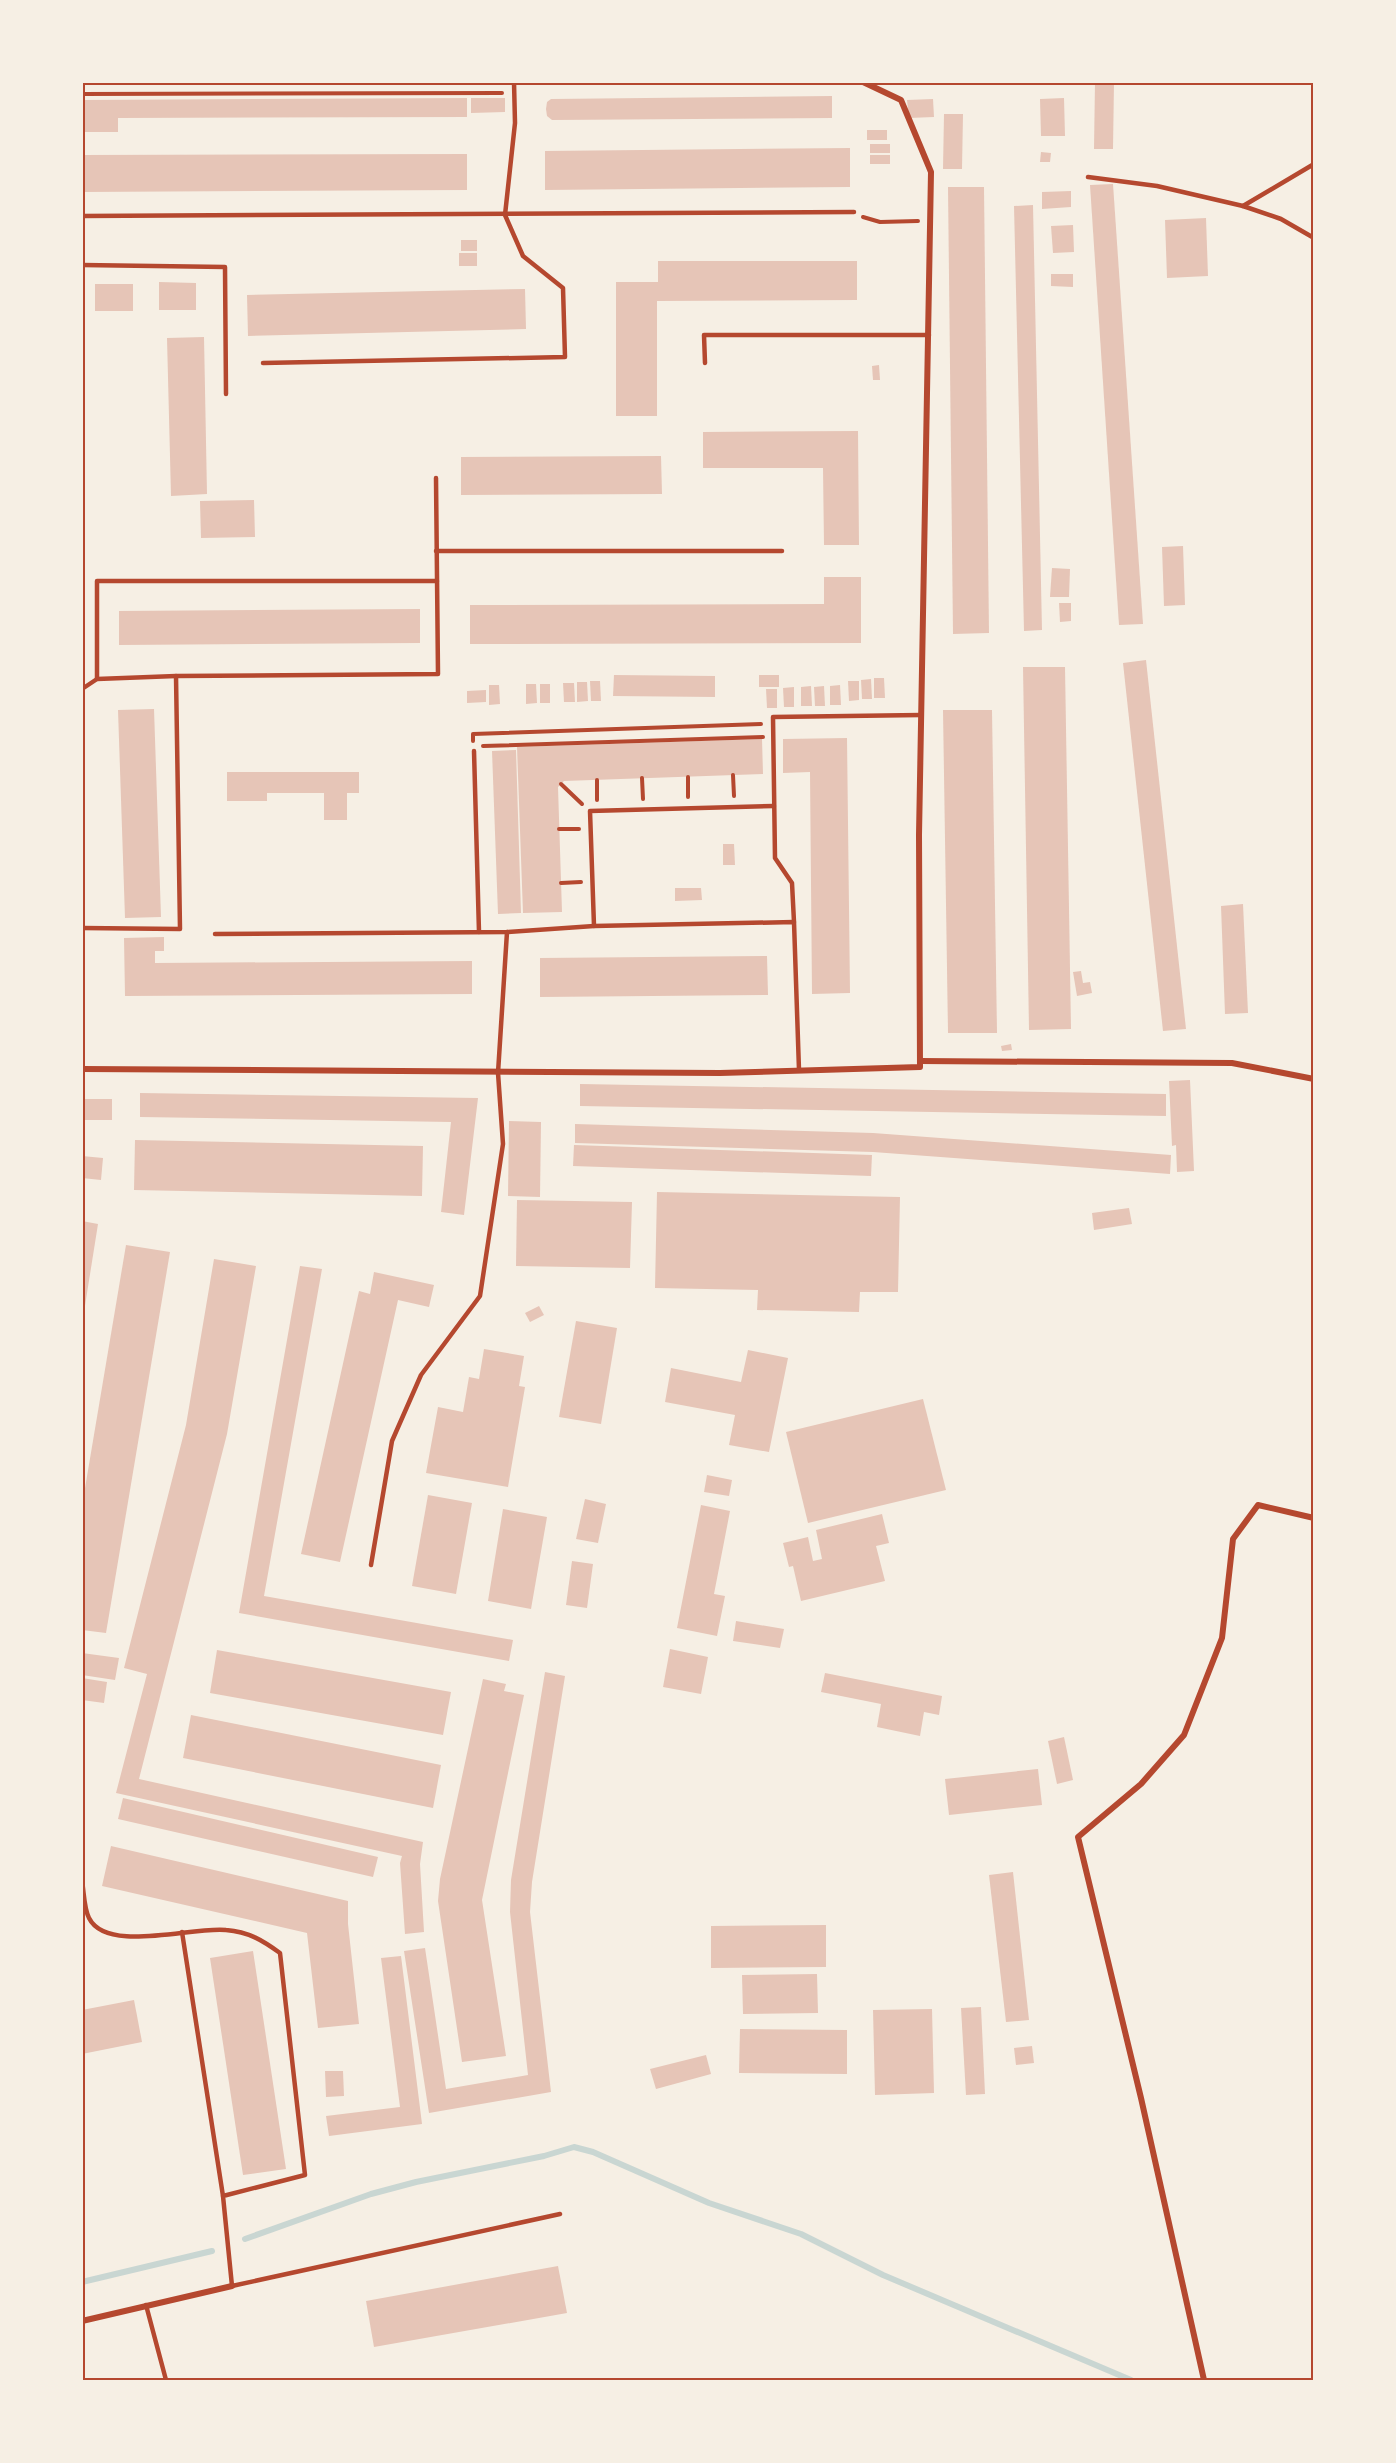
<svg xmlns="http://www.w3.org/2000/svg" width="1396" height="2463" font-family="Georgia,serif">
  <style>
    .lines { fill: none; stroke-linecap: round; stroke-linejoin: round }
    .stream { stroke: #c9d6d2; stroke-width: 6 }
    .building { fill: #e6c5b7 }
    .path { stroke: #b5482f; stroke-width: 4 }
    .service { stroke: #b5482f; stroke-width: 4.5 }
    .minor { stroke: #b5482f; stroke-width: 6 }
    .neatline { fill: none; stroke: #b5482f; stroke-width: 2 }
  </style>
  <rect width="100%" height="100%" fill="#f6efe4"/>
  <g class="lines">
    <g class="stream">
      <path d="M245 2239 371 2194 416 2182 544 2156 574 2147 593 2152 709 2203 801 2234 883 2275 1131 2380"/>
      <path d="M82 2282 212 2251"/>
    </g>
  </g>
  <g class="building">
    <path d="M1095 82H1114L1113 149H1094Z"/>
    <path d="M832 96V118L552 120 547 116 546 109 547 102 551 99Z"/>
    <path d="M467 98V117L118 118V132H82V100Z"/>
    <path d="M471 98H505V112L471 113Z"/>
    <path d="M1064 98 1065 136H1041L1040 99Z"/>
    <path d="M933 99 934 117 909 118 907 100Z"/>
    <path d="M944 114H963L962 169H943Z"/>
    <rect x="867" y="130" width="20" height="10"/>
    <rect x="870" y="144" width="20" height="9"/>
    <path d="M850 148V187L545 190V151Z"/>
    <path d="M1041 152 1051 153 1050 162H1040Z"/>
    <path d="M467 154V190L82 192V155Z"/>
    <rect x="870" y="155" width="20" height="9"/>
    <path d="M1113 184 1143 624 1119 625 1090 185Z"/>
    <path d="M948 187H984L989 633 953 634Z"/>
    <path d="M1071 191V207L1042 209V192Z"/>
    <path d="M1033 205 1042 630 1024 631 1014 206Z"/>
    <path d="M1206 218 1208 276 1167 278 1165 220Z"/>
    <path d="M1073 225 1074 252 1053 253 1051 226Z"/>
    <rect x="461" y="240" width="16" height="11"/>
    <rect x="459" y="253" width="18" height="13"/>
    <path d="M658 261H857V300L657 301V416H616V282H658Z"/>
    <path d="M1051 274H1073V287L1051 286Z"/>
    <path d="M159 282 196 283V310H159Z"/>
    <rect x="95" y="284" width="38" height="27"/>
    <path d="M525 289 526 329 248 336 247 295Z"/>
    <path d="M204 337 207 494 171 496 167 338Z"/>
    <path d="M879 365 880 380H873L872 366Z"/>
    <path d="M858 431 859 545H824L823 468H703V432Z"/>
    <path d="M661 456 662 494 461 495V457Z"/>
    <path d="M254 500 255 537 201 538 200 501Z"/>
    <path d="M1183 546 1185 605 1164 606 1162 547Z"/>
    <path d="M1052 568 1070 569 1069 597H1050Z"/>
    <path d="M824 577H861V643L470 644V605L824 604Z"/>
    <path d="M1059 603H1071V621L1060 622Z"/>
    <path d="M420 609V643L119 645V611Z"/>
    <path d="M1146 660 1186 1029 1163 1031 1123 663Z"/>
    <path d="M1023 667H1065L1071 1029 1029 1030Z"/>
    <path d="M614 675 715 676V697L613 696Z"/>
    <rect x="759" y="675" width="20" height="12"/>
    <path d="M874 678H884L885 698H874Z"/>
    <path d="M871 679 872 699H862L861 680Z"/>
    <path d="M590 681H600L601 701H591Z"/>
    <path d="M848 681H859V700L849 701Z"/>
    <path d="M577 682H587L588 701 577 702Z"/>
    <path d="M563 683H574L575 702H564Z"/>
    <path d="M526 684H536L537 703 526 704Z"/>
    <rect x="540" y="684" width="10" height="19"/>
    <path d="M489 685H499L500 704 489 705Z"/>
    <path d="M840 685 841 705H830V686Z"/>
    <path d="M811 686 812 706H801V687Z"/>
    <path d="M824 686 825 706H815L814 687Z"/>
    <path d="M794 687V707H784L783 688Z"/>
    <path d="M766 689H777V708H767Z"/>
    <path d="M486 690V702L467 703V691Z"/>
    <path d="M154 709 161 917 125 918 118 710Z"/>
    <path d="M943 710H992L997 1033H948Z"/>
    <path d="M847 738 850 993 812 994 810 772 783 773V739Z"/>
    <path d="M762 739 763 774 564 781 558 787 562 912 523 913 517 747Z"/>
    <path d="M516 750 521 913 498 914 492 751Z"/>
    <path d="M227 772H359V793H347V820H324V793H267V801H227Z"/>
    <path d="M723 844H734L735 865H723Z"/>
    <path d="M675 888H701L702 900 675 901Z"/>
    <path d="M1243 904 1248 1013 1225 1014 1221 906Z"/>
    <path d="M164 937V951H155V963L472 961V994L125 996 124 938Z"/>
    <path d="M767 956 768 995 540 997V958Z"/>
    <path d="M1081 971 1083 983 1090 982 1092 993 1077 996 1073 972Z"/>
    <path d="M1011 1044 1012 1050 1002 1051 1001 1046Z"/>
    <path d="M1190 1080 1194 1171 1177 1172 1176 1145 1172 1146 1169 1081Z"/>
    <path d="M580 1084 1166 1094V1116L580 1106Z"/>
    <path d="M140 1093 478 1098 464 1215 441 1212 451 1122 140 1117Z"/>
    <rect x="82" y="1099" width="30" height="21"/>
    <path d="M509 1121 541 1122 540 1197 508 1196Z"/>
    <path d="M575 1124 873 1133 1171 1155 1170 1174 873 1152 575 1143Z"/>
    <path d="M135 1140 423 1146 422 1196 134 1190Z"/>
    <path d="M574 1145 872 1155 871 1176 573 1166Z"/>
    <path d="M82 1156 103 1158 101 1180 82 1178Z"/>
    <path d="M657 1192 900 1197 898 1292H860L859 1312 757 1310 758 1290 655 1288Z"/>
    <path d="M517 1200 632 1202 630 1268 516 1266Z"/>
    <path d="M1129 1208 1132 1224 1094 1230 1092 1213Z"/>
    <path d="M82 1221 98 1224 84 1312H82Z"/>
    <path d="M126 1245 170 1252 106 1633 82 1630V1506Z"/>
    <path d="M214 1259 256 1266 227 1434 139 1779 423 1842 420 1864 424 1932 405 1934 400 1863 402 1856 116 1793 147 1674 124 1668 186 1425Z"/>
    <path d="M300 1266 322 1269 264 1596 513 1640 509 1661 239 1613Z"/>
    <path d="M374 1272 434 1285 429 1307 398 1300 340 1562 301 1554 359 1291 370 1294Z"/>
    <path d="M539 1306 544 1315 530 1322 525 1313Z"/>
    <path d="M576 1321 617 1328 601 1424 559 1417Z"/>
    <path d="M484 1349 524 1356 519 1386 525 1387 508 1487 426 1473 438 1407 463 1412 469 1377 479 1379Z"/>
    <path d="M748 1350 788 1358 769 1452 729 1445 735 1415 665 1402 671 1368 741 1382Z"/>
    <path d="M923 1399 946 1490 808 1523 786 1432Z"/>
    <path d="M707 1475 732 1480 729 1496 704 1492Z"/>
    <path d="M428 1495 472 1503 456 1594 412 1586Z"/>
    <path d="M585 1499 606 1504 598 1543 576 1539Z"/>
    <path d="M701 1505 730 1511 714 1594 725 1596 717 1636 677 1628Z"/>
    <path d="M503 1509 547 1517 531 1609 488 1601Z"/>
    <path d="M882 1514 889 1543 876 1546 885 1581 801 1601 793 1566 789 1567 783 1543 808 1537 813 1561 822 1559 816 1530Z"/>
    <path d="M572 1561 593 1564 587 1608 566 1605Z"/>
    <path d="M736 1621 784 1629 780 1648 733 1641Z"/>
    <path d="M670 1649 708 1657 701 1694 663 1687Z"/>
    <path d="M217 1650 451 1692 443 1735 210 1693Z"/>
    <path d="M82 1653 119 1658 115 1680 82 1675Z"/>
    <path d="M545 1672 565 1676 532 1882 530 1912 551 2092 429 2113 404 1951 425 1948 446 2089 528 2075 510 1912 511 1880Z"/>
    <path d="M825 1673 942 1696 939 1715 924 1712 920 1736 877 1727 881 1704 821 1692Z"/>
    <path d="M82 1678 107 1682 104 1703 82 1700Z"/>
    <path d="M483 1679 506 1684 504 1691 524 1695 482 1900 506 2056 462 2062 438 1901 440 1879Z"/>
    <path d="M191 1715 441 1765 433 1808 183 1758Z"/>
    <path d="M1064 1737 1073 1780 1057 1784 1048 1741Z"/>
    <path d="M1038 1769 1042 1805 949 1815 945 1779Z"/>
    <path d="M123 1798 378 1857 373 1877 118 1819Z"/>
    <path d="M111 1846 348 1901V1924L359 2024 318 2028 307 1933 102 1886Z"/>
    <path d="M1013 1872 1029 2020 1006 2022 989 1875Z"/>
    <path d="M826 1925V1967L711 1968V1926Z"/>
    <path d="M253 1951 286 2169 243 2175 210 1958Z"/>
    <path d="M401 1956 422 2124 329 2136 326 2116 400 2107 381 1958Z"/>
    <path d="M817 1974 818 2013 743 2014 742 1975Z"/>
    <path d="M134 2000 142 2042 82 2054V2010Z"/>
    <path d="M981 2007 985 2094 966 2095 961 2008Z"/>
    <path d="M932 2009 934 2093 875 2095 873 2010Z"/>
    <path d="M740 2029 847 2030V2074L739 2073Z"/>
    <path d="M1032 2046 1034 2063 1016 2065 1014 2048Z"/>
    <path d="M706 2055 711 2074 656 2089 650 2069Z"/>
    <path d="M325 2071H343L344 2096 326 2097Z"/>
    <path d="M558 2266 567 2313 374 2347 366 2301Z"/>
  </g>
  <g class="lines">
    <g class="path">
      <path d="M82 94 502 93"/>
      <path d="M863 217 880 222 918 221"/>
      <path d="M473 741V734L761 724"/>
      <path d="M483 746 763 737"/>
      <path d="M733 775 734 796"/>
      <path d="M688 777V797"/>
      <path d="M642 778 643 799"/>
      <path d="M597 780V800"/>
      <path d="M561 784 582 804"/>
      <path d="M559 829H579"/>
      <path d="M561 883 581 882"/>
    </g>
    <g class="service">
      <path d="M1088 177 1157 186 1243 206 1281 219 1314 238"/>
      <path d="M1243 206 1314 164"/>
      <path d="M82 216 854 212"/>
      <path d="M82 265 225 267 226 394"/>
      <path d="M263 363 565 357 563 288 523 256 505 215 515 123 514 82"/>
      <path d="M705 363 704 335H929"/>
      <path d="M436 551H782"/>
      <path d="M97 679V581H437"/>
      <path d="M82 689 97 679 176 676 438 674 436 478"/>
      <path d="M474 751 479 932"/>
      <path d="M794 922 792 883 775 858 773 717 921 715"/>
      <path d="M594 926 590 811 774 806"/>
      <path d="M82 928 180 929 176 676"/>
      <path d="M215 934 507 932 594 926 794 922 799 1070"/>
      <path d="M371 1565 392 1441 421 1375 480 1296 503 1144 498 1073 507 932"/>
      <path d="M82 1881C84 1892 84 1909 89 1918 107 1954 193 1926 226 1930 249 1932 262 1940 280 1953L305 2175 223 2196 232 2286 560 2214"/>
      <path d="M182 1932 223 2196"/>
      <path d="M146 2305 166 2380"/>
    </g>
    <g class="minor">
      <path d="M920 1061 1232 1063 1314 1079"/>
      <path d="M82 1069 720 1073 920 1067 919 835 931 172 901 100 863 82"/>
      <path d="M82 2321 232 2286"/>
      <path d="M1204 2380 1141 2098 1078 1837 1141 1784 1184 1735 1222 1638 1233 1539 1258 1505 1314 1518"/>
    </g>
  </g>
  <rect width="1396" height="2463" fill="none" stroke="#f6efe4" stroke-width="168"/>
  <rect x="84" y="84" width="1228" height="2295" class="neatline"/>
</svg>
